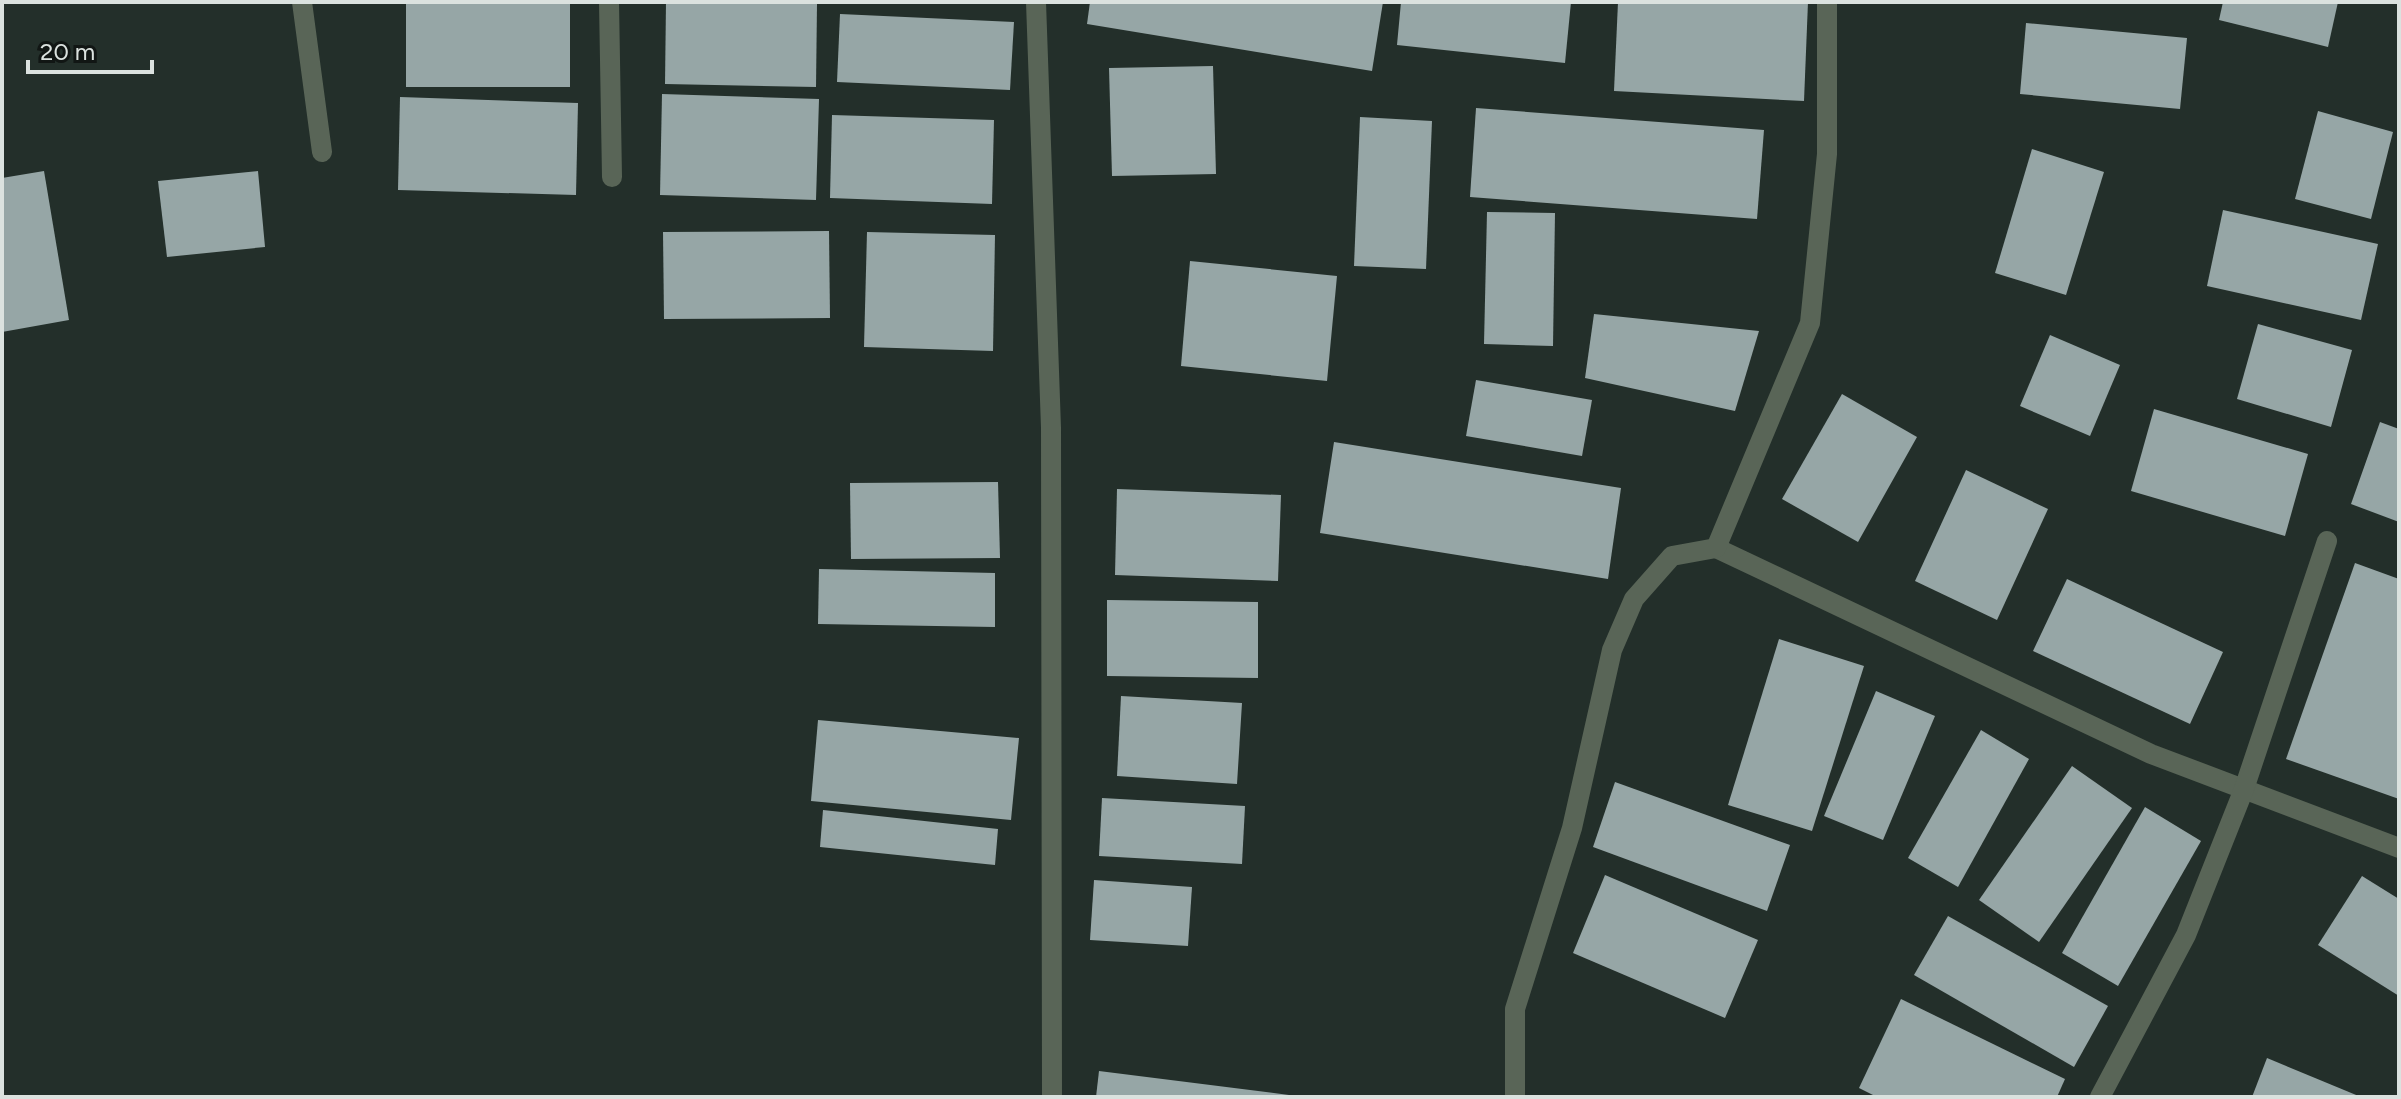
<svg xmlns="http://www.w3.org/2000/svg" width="2401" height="1099" font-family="Figtree,sans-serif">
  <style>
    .building { fill: #96a6a6 }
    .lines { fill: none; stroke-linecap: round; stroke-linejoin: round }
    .minor { stroke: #596557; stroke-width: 20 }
  </style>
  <rect width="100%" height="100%" fill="#232f2a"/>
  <g class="building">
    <rect x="406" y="2" width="164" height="85"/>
    <path d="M666 2 817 4 816 87 665 84Z"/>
    <path d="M1090 2H1383L1372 71 1087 24Z"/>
    <path d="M1401 2H1571L1565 63 1397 45Z"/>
    <path d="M1618 2H1808L1804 101 1614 91Z"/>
    <path d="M2223 2H2338L2328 47 2219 20Z"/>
    <path d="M840 14 1014 22 1010 90 837 82Z"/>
    <path d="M2026 23 2187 38 2180 109 2020 94Z"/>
    <path d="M1213 66 1216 174 1112 176 1109 68Z"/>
    <path d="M662 94 819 99 816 200 660 195Z"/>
    <path d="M400 97 578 103 576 195 398 190Z"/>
    <path d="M1476 108 1764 130 1757 219 1470 197Z"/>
    <path d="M2318 111 2393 132 2371 219 2295 199Z"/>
    <path d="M832 115 994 120 992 204 830 198Z"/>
    <path d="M1360 117 1432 121 1426 269 1354 266Z"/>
    <path d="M2032 149 2104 172 2066 295 1995 273Z"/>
    <path d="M44 171 69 320 2 332V178Z"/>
    <path d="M258 171 265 247 167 257 158 181Z"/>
    <path d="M2223 210 2378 244 2361 320 2207 286Z"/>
    <path d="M1487 212 1555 213 1553 346 1484 344Z"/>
    <path d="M829 231 830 318 664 319 663 232Z"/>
    <path d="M867 232 995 235 993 351 864 347Z"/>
    <path d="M1190 261 1337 276 1327 381 1181 366Z"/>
    <path d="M1594 314 1759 331 1735 411 1585 378Z"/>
    <path d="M2258 324 2352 350 2331 427 2237 399Z"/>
    <path d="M2050 335 2120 365 2090 436 2020 406Z"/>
    <path d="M1476 380 1592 400 1582 456 1466 436Z"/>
    <path d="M1842 394 1917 437 1858 542 1782 499Z"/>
    <path d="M2154 409 2308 454 2285 536 2131 491Z"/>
    <path d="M2380 422 2399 429V522L2351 504Z"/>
    <path d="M1334 442 1621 488 1608 579 1320 533Z"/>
    <path d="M1966 470 2048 509 1997 620 1915 581Z"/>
    <path d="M998 482 1000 558 851 559 850 483Z"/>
    <path d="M1117 489 1281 495 1278 581 1115 575Z"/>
    <path d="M2355 563 2399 579V799L2286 759Z"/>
    <path d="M819 569 995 573V627L818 624Z"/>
    <path d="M2067 579 2223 652 2190 724 2033 651Z"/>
    <path d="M1107 600 1258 602V678L1107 676Z"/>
    <path d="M1779 639 1864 666 1812 831 1728 805Z"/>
    <path d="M1876 691 1935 716 1883 840 1824 816Z"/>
    <path d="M1121 696 1242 703 1237 784 1117 776Z"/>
    <path d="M818 720 1019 738 1011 820 811 801Z"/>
    <path d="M1981 730 2029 759 1958 887 1908 858Z"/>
    <path d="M2072 766 2132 808 2039 942 1979 900Z"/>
    <path d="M1615 782 1790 845 1767 911 1593 847Z"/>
    <path d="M1102 798 1245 806 1242 864 1099 856Z"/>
    <path d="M2145 807 2201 841 2118 986 2062 953Z"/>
    <path d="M823 810 998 829 995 865 820 847Z"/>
    <path d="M1605 875 1758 940 1725 1018 1573 953Z"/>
    <path d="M2362 876 2399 899V996L2318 945Z"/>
    <path d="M1094 880 1192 887 1188 946 1090 940Z"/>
    <path d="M1948 916 2108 1006 2074 1067 1914 975Z"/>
    <path d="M1901 999 2065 1079 2057 1097H1877L1859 1088Z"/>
    <path d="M2267 1058 2361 1097H2252Z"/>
    <path d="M1099 1071 1289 1095V1097H1096Z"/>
  </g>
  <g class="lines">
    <g class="minor">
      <path d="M302 2 322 152"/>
      <path d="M609 2 612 177"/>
      <path d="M1036 2 1051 428 1052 1097"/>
      <path d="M1716 548 2151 754 2399 848"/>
      <path d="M1515 1097V1009L1572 828 1612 650 1634 599 1672 556 1716 548 1810 323 1827 154V2"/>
      <path d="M2100 1097 2186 935 2244 789 2327 541"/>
    </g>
  </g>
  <rect width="2401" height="1099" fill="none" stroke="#dbe2df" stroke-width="8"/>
  <path d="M28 60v12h124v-12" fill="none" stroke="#dbe2df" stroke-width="4"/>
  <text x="40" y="60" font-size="24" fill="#dbe2df" stroke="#111614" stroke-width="6" paint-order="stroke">20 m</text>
</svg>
